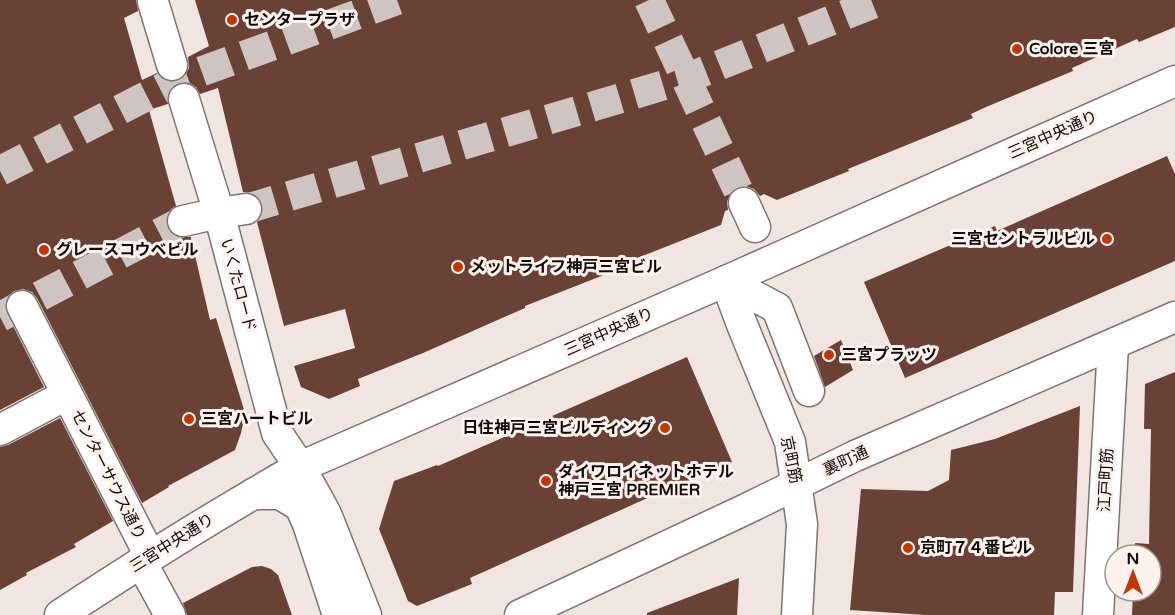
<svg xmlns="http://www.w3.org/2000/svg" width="1175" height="615" font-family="'Varela Round','Noto Sans JP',sans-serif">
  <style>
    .building { fill: #6a4135 }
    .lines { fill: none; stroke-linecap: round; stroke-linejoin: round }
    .minor-tunnel { stroke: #cec4c1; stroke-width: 30; stroke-dasharray: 30 15; stroke-linecap: butt }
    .minor-casing { stroke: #7e7471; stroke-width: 33 }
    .minor { stroke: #fff; stroke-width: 30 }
    .poi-dot { fill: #c03806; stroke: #fdf2ee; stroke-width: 2 }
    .labels { text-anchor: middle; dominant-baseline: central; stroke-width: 6; stroke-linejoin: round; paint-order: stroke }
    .poi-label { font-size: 16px; font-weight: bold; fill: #0f0b0a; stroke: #fdf2ee; text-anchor: start }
    .street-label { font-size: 16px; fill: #0f0b0a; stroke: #fdf2ee }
  </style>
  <rect width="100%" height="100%" fill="#f0e5e1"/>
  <g class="building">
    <path d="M0 0H136L138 11 124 18 142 80 157 73 161 78 169 82H176L184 77 189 68 188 57 209 46 195 0H1175V27L1139 42 1137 39 1072 68 1073 71 986 107 971 114 973 118 848 169 849 171 777 200 764 194 760 196 754 189 746 186 737 187 730 194 727 202 728 210 725 211 721 225 612 268 614 271 525 306V308L423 353 358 379 360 386 329 399 301 387 294 366 355 348 345 309 284 326 257 222 262 215 263 206 259 198 253 193 243 192 218 88 200 94 196 87 188 82 178 83 172 87 167 95 168 104 149 110 176 206 171 209 167 215 166 224 170 232 177 237H191V238L210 320 216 318 245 413 243 414V424L241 433 235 450 168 486 169 487 142 503 37 298 32 292 23 289 14 291 7 297 5 306 7 314 44 387 0 410Z"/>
    <path d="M1167 156 1175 174V261L905 378 864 282 995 226 997 231Z"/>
    <path d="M841 340 853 370 825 387 814 356Z"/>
    <path d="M687 357 732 462 643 500 470 578 472 584 417 606 408 601 379 529 394 481 437 465 438 466Z"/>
    <path d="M1175 372V615H1132L1133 591H1151V555H1134L1135 543 1149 544 1151 429H1144L1145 384Z"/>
    <path d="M1080 406 1073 592H1055L1054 615H926L850 610 861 489 928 491 949 480 951 450 995 439Z"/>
    <path d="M60 418 113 521 74 544 76 547 26 573 27 575 0 590V447L8 445Z"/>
    <path d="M262 566 271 569 278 575 292 615H187L183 603 252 567Z"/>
    <path d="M739 578 737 615H647V613Z"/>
  </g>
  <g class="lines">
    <g class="minor-tunnel">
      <path d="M649 0 744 203"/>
      <path d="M0 171 178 80 397 0"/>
      <path d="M246 209 685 79 882 0"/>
      <path d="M0 317 183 221"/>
    </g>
    <g class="minor-casing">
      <g id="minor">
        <path d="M153 2 172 65"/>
        <path d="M184 99 219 213 277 433 300 467 326 514 366 615"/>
        <path d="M744 203 755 227"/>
        <path d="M183 221 219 213 246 209"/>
        <path d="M726 281 741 322 790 442 802 524 797 615"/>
        <path d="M726 281 777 308 809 391"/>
        <path d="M22 306 150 556"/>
        <path d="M0 430 66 395"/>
        <path d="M253 494H280L300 506 308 524 338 615"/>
        <path d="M141 562 170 615"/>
        <path d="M60 615C139 563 218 513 300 467L726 281 1175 81"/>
        <path d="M520 615 742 511 855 456 1175 317"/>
        <path d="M1098 615 1113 345"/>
      </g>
    </g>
    <use href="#minor" class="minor"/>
  </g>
  <g class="poi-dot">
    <circle cx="232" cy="20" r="6"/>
    <circle cx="1017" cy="49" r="6"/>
    <circle cx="1107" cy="239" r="6"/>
    <circle cx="44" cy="250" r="6"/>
    <circle cx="458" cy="267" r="6"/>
    <circle cx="829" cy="355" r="6"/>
    <circle cx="189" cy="419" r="6"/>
    <circle cx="665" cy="428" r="6"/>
    <circle cx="546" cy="481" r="6"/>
    <circle cx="908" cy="548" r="6"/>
  </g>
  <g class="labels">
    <g class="poi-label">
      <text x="244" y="20">センタープラザ</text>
      <text x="1029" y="49">Colore 三宮</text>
      <text x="1095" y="239" text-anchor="end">三宮セントラルビル</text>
      <text x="56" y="250">グレースコウベビル</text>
      <text x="470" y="267">メットライフ神戸三宮ビル</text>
      <text x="841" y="355">三宮プラッツ</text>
      <text x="201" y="419">三宮ハートビル</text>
      <text x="653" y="428" text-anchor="end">日住神戸三宮ビルディング</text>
      <text x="558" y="472">ダイワロイネットホテル<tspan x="558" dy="18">神戸三宮 PREMIER</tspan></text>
      <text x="920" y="548">京町７４番ビル</text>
    </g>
    <g class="street-label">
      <text transform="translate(1053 135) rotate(-24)">三宮中央通り</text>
      <text transform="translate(238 285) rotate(75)">いくたロード</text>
      <text transform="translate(609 332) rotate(-24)">三宮中央通り</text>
      <text transform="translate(791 460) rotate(78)">京町筋</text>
      <text transform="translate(846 461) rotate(-25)">裏町通</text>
      <text transform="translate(108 475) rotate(63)">センターサウス通り</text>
      <text transform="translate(1106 480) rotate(-87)">江戸町筋</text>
      <text transform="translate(172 543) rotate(-32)">三宮中央通り</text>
    </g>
  </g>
  <g transform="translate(1133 573)"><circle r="28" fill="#fdf2ee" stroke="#9e9693" stroke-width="1.5"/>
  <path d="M0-4.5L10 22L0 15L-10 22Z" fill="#c03806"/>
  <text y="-9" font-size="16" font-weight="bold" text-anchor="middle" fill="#0f0b0a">N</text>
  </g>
</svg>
